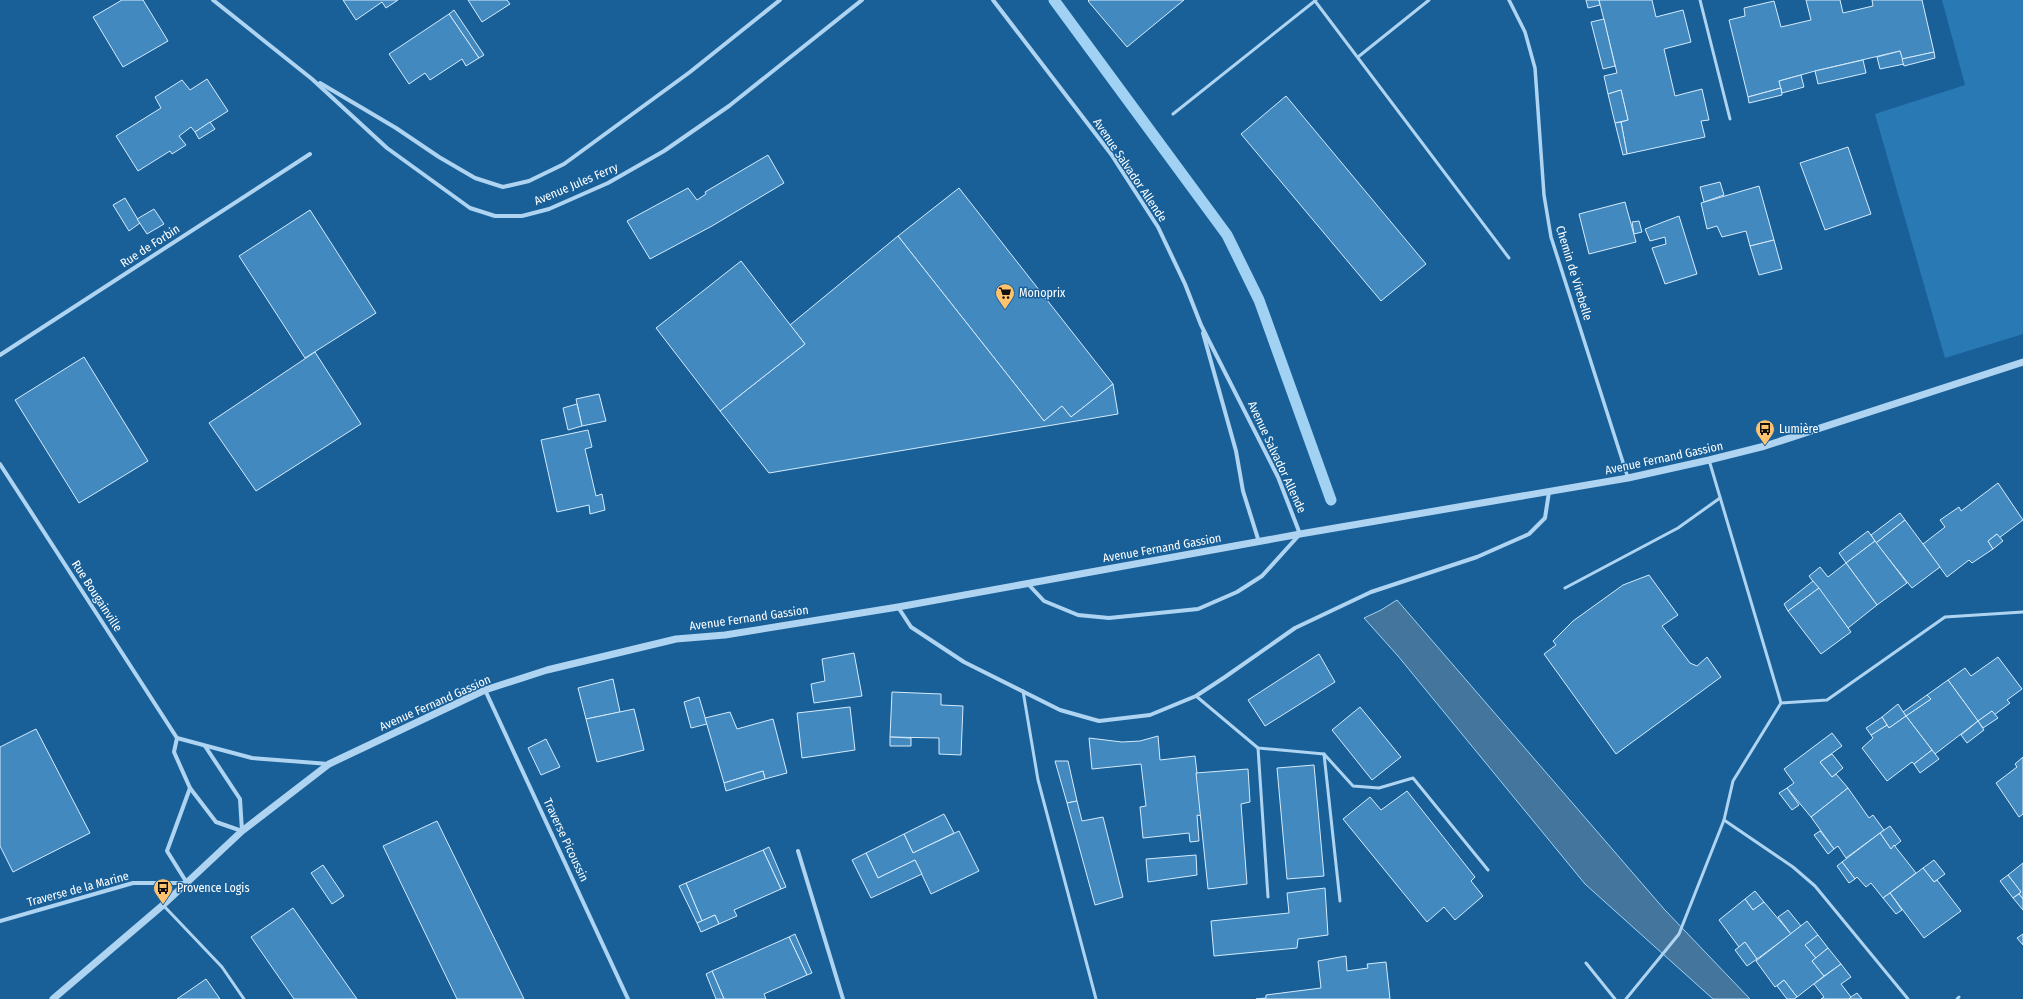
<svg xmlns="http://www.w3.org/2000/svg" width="2023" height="999" font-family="'Fira Sans Condensed',sans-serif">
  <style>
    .green { fill: #2979b5 }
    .water { fill: #44769d; stroke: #a1d1f3 }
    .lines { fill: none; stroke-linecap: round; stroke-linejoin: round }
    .stream { stroke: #a1d1f3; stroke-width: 11 }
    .building { fill: #4289c0; stroke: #d5ebfc }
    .service { stroke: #aed4f1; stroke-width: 3 }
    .pedestrian { stroke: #aed4f1; stroke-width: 3.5 }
    .minor { stroke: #aed4f1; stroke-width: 4 }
    .tertiary { stroke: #aed4f1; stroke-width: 7 }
    .labels { text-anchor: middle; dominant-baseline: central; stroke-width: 3; stroke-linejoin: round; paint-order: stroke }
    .street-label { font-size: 12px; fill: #fff; stroke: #196099 }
    .poi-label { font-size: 12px; fill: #fff; stroke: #196099; text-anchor: start }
  </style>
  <rect width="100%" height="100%" fill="#196099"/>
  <path class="green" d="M1942 0H2023V334L1945 358 1875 114 1965 85Z"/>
  <path class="water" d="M1397 600 1664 909 1750 999H1713L1585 884 1398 656 1364 618 1381 610Z"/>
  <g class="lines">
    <path class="stream" d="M1054 0 1227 235 1259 300 1331 500"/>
  </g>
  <g class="building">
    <path d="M122 0H143L168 41 123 67 93 17Z"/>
    <path d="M343 0H398L386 8 382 2 356 20Z"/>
    <path d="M468 0H507L510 4 482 22Z"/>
    <path d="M1089 0H1184L1127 47 1088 1Z"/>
    <path d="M1586 0H1599L1600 5 1588 8Z"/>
    <path d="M1599 0H1652L1656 17 1683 10 1691 42 1664 49 1675 96 1702 89 1709 120 1701 121 1705 137 1627 154 1621 122 1628 120 1621 90 1608 94 1604 76 1617 73Z"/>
    <path d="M1806 0H1840L1843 13 1873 6 1872 0H1922L1934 52 1902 59 1900 51 1815 71 1779 81 1781 88 1748 97 1729 20 1745 16 1744 8 1774 1 1781 27 1811 20Z"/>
    <path d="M454 10 484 55 479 58 449 14Z"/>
    <path d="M449 14 479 58 466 66 462 59 430 80 425 73 409 84 389 54Z"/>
    <path d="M1604 19 1615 66 1603 69 1591 22Z"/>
    <path d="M1900 51 1904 64 1880 69 1877 57Z"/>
    <path d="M1934 52 1935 58 1904 66 1902 59Z"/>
    <path d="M1863 60 1866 73 1818 84 1815 71Z"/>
    <path d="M1801 75 1804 87 1782 93 1779 81Z"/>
    <path d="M207 79 228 111 195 132 191 127 179 136 186 145 172 154 170 151 138 171 116 136 161 108 155 97 182 80 190 90Z"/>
    <path d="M1781 88 1782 95 1749 103 1748 97Z"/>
    <path d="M1621 90 1628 120 1615 123 1608 94Z"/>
    <path d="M1286 96 1426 264 1381 301 1241 134Z"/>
    <path d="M210 122 215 129 199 139 195 132Z"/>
    <path d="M1621 122 1627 154 1623 155 1615 123Z"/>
    <path d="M1848 147 1871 214 1825 230 1800 163Z"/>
    <path d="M768 155 784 183 712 226 650 259 627 221 688 188 697 200 706 194 705 192Z"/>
    <path d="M1720 182 1724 195 1704 202 1700 187Z"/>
    <path d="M1759 186 1774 240 1750 246 1746 231 1722 237 1717 226 1707 229 1701 203Z"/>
    <path d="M959 188 1113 384 1071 417 1062 406 1044 421 898 236Z"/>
    <path d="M125 198 140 223 129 231 113 205Z"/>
    <path d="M1625 202 1636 242 1589 254 1579 214Z"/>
    <path d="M154 209 164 224 147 234 137 219Z"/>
    <path d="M310 210 376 313 305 358 239 256Z"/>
    <path d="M1679 216 1697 274 1665 284 1652 248 1666 244 1665 237 1650 241 1645 229Z"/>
    <path d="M1639 221 1642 232 1634 234 1632 222Z"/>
    <path d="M898 236 1044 421 1062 406 1071 417 1113 384 1118 414 769 473 720 411 805 344 790 325Z"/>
    <path d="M1774 240 1782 269 1759 275 1750 246Z"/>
    <path d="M741 261 805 344 720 411 656 328Z"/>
    <path d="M315 352 361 424 256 491 209 423Z"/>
    <path d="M84 357 148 461 79 503 15 400Z"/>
    <path d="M599 394 606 421 582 426 576 399Z"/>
    <path d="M577 404 582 426 568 430 563 408Z"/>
    <path d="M588 430 592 447 585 449 596 496 602 494 605 510 590 514 589 505 557 512 541 440Z"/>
    <path d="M1998 483 2023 520 1999 538 1997 534 1988 541 1993 549 1972 563 1969 560 1947 577 1923 544 1945 527 1940 520 1959 507 1961 511Z"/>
    <path d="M1900 513 1905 520 1876 543 1871 535Z"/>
    <path d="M1905 520 1940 567 1912 588 1876 543Z"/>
    <path d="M1868 531 1875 541 1846 563 1839 553Z"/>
    <path d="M1997 534 2003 541 1993 549 1988 541Z"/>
    <path d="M1875 541 1907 583 1877 605 1846 563Z"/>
    <path d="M1846 563 1877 605 1848 628 1809 576 1820 567 1828 577Z"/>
    <path d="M1649 575 1678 615 1662 626 1690 663 1697 666 1707 657 1721 677 1616 754 1544 654 1556 645 1553 641 1573 621 1623 585Z"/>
    <path d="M1813 581 1819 588 1788 611 1784 604Z"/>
    <path d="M1819 588 1851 632 1821 654 1788 611Z"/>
    <path d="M854 653 862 696 814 703 811 684 825 681 822 659Z"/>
    <path d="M1319 654 1335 682 1265 726 1248 700Z"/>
    <path d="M1998 657 2022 689 2007 700 2010 703 1994 715 1992 711 1978 721 1948 680 1965 668 1971 676Z"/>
    <path d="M613 679 620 712 586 719 578 688Z"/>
    <path d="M1948 680 1978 721 1935 754 1906 716 1931 699 1927 695Z"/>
    <path d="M892 692 941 694V705L963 706 961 755 939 754V738L890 737Z"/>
    <path d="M1927 695 1931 699 1906 716 1903 712Z"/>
    <path d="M699 697 707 724 691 728 684 702Z"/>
    <path d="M1898 704 1906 716 1889 728 1882 717Z"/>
    <path d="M850 707 855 750 802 758 797 713Z"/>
    <path d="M1360 707 1401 757 1372 780 1332 730Z"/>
    <path d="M634 709 644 750 597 762 586 719Z"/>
    <path d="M1992 711 1998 718 1983 728 1978 721Z"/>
    <path d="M730 712 737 729 773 719 787 773 765 779 763 771 724 783 705 718Z"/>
    <path d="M1906 716 1932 750 1914 764 1912 762 1887 781 1862 748 1873 738 1871 735 1887 725 1889 728Z"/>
    <path d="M1882 717 1887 725 1871 735 1866 728Z"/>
    <path d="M1978 721 1984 730 1967 743 1961 735Z"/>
    <path d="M36 729 90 833 13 872 0 846V747Z"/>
    <path d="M1832 733 1842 746 1820 762 1832 777 1836 774 1848 788 1811 817 1787 788 1794 783 1784 769Z"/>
    <path d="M1158 736 1160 760 1195 756 1202 816 1197 815 1199 841 1190 842 1189 833 1143 838 1140 807 1146 806 1141 764 1092 769 1089 738 1122 742 1140 741Z"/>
    <path d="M890 737 911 738V746H890Z"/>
    <path d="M546 739 560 767 541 775 528 748Z"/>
    <path d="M1932 750 1939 759 1920 773 1914 764Z"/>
    <path d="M1832 754 1843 768 1832 777 1820 762Z"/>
    <path d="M2023 757V814L2019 817 1996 783 2017 767 2015 764Z"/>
    <path d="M1055 761H1068L1077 801 1067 803Z"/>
    <path d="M1314 765 1324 876 1287 879 1277 768Z"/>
    <path d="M1248 769 1250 802 1241 804 1247 884 1208 889 1196 773Z"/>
    <path d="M763 771 765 779 726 791 724 783Z"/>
    <path d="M1787 788 1799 805 1792 810 1779 793Z"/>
    <path d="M1848 788 1869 818 1873 815 1884 830 1846 858 1838 846 1834 849 1811 817Z"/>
    <path d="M1407 791 1475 877 1471 881 1483 896 1455 920 1444 907 1427 922 1343 819 1370 797 1381 810Z"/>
    <path d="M1077 801 1082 821 1103 817 1123 897 1095 905 1067 803Z"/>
    <path d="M944 814 954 833 913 853 904 834Z"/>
    <path d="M437 821 524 999H457L383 846Z"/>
    <path d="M1890 826 1901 841 1891 849 1880 833Z"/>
    <path d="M959 831 979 871 931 894 915 860 878 878 866 853 904 834 913 853Z"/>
    <path d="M1820 831 1834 849 1828 854 1814 835Z"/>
    <path d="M1880 833 1891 849 1894 845 1916 873 1883 898 1871 883 1866 887 1857 877 1855 879 1842 862Z"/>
    <path d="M769 847 786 887 781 889 763 850Z"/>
    <path d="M763 850 781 889 734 910 737 916 719 924 715 915 702 921 686 883Z"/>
    <path d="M866 853 878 878 915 860 922 874 871 898 852 860Z"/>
    <path d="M1196 855 1197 875 1148 882 1146 859Z"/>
    <path d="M1934 860 1945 874 1934 882 1923 868Z"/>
    <path d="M1842 862 1855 879 1849 883 1837 866Z"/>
    <path d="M2023 863V899L2019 894 2021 892 2008 875Z"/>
    <path d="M323 865 344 896 332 904 311 873Z"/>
    <path d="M1923 868 1934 882 1937 880 1961 911 1924 938 1890 893Z"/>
    <path d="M2008 875 2021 892 2013 898 2000 881Z"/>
    <path d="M686 883 702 921 697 923 679 886Z"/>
    <path d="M1325 888 1328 935 1298 939 1297 948 1214 956 1211 921 1289 913 1287 893Z"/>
    <path d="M1755 891 1764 902 1753 910 1745 899Z"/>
    <path d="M1890 893 1902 910 1896 914 1883 898Z"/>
    <path d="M2019 894 2023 899V910L2013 898Z"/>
    <path d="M1745 899 1753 910 1764 902 1791 934 1757 959 1745 942 1739 947 1719 920Z"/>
    <path d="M293 908 357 999H294L251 937Z"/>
    <path d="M1788 910 1801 926 1791 934 1778 917Z"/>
    <path d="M715 915 719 924 701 932 697 923Z"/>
    <path d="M1807 921 1818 935 1805 945 1816 958 1812 961 1824 976 1797 997 1784 980 1775 987 1756 961Z"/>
    <path d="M795 934 812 973 807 975 789 937Z"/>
    <path d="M2023 934V945L2017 938Z"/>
    <path d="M1818 935 1828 948 1816 958 1805 945Z"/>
    <path d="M789 937 807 975 764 994 766 999H724L712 971Z"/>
    <path d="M1745 942 1757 959 1747 966 1735 950Z"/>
    <path d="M1828 948 1841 964 1824 976 1812 961Z"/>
    <path d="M1346 956 1347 971 1368 968 1367 964 1386 962 1390 999H1256L1266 998V995L1321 988 1318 961Z"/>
    <path d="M1841 964 1851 977 1841 984 1851 997 1849 999H1821L1824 997 1814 984Z"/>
    <path d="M712 971 724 999H716L706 974Z"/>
    <path d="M206 979 220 999H177Z"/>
    <path d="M1784 980 1797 997 1794 999H1787L1777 986Z"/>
    <path d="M1857 993 1862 999H1849L1851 997Z"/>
  </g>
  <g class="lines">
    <g class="service">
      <path d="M1700 0 1730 119"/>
      <path d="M1315 1 1509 258"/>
      <path d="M1358 57 1429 0"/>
      <path d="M1173 114 1316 0"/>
      <path d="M1565 588 1678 528 1720 498"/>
      <path d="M1023 691 1038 780 1096 999"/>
      <path d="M1196 696 1258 748 1324 754 1353 786 1379 788 1413 778 1488 870"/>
      <path d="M1781 703 1827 700 1945 617 2023 612"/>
      <path d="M1258 748 1268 897"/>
      <path d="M1324 754 1340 901"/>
      <path d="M1724 820 1793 867 1815 886 1908 999"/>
      <path d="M163 905 222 967 244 999"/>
      <path d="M1586 963 1615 999"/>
      <path d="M1626 999 1679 934 1724 820 1733 781 1781 703 1709 460"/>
      <path d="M1957 999 1959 997"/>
    </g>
    <path class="pedestrian" d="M1509 0 1525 32 1535 68 1544 195 1551 237 1628 478"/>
    <g class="minor">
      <path d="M213 0 312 79 387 148 470 208 495 216H522L549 209 608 183 664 151 729 106 862 0"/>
      <path d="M993 0 1111 154 1158 227 1185 284 1201 325 1278 477 1300 534 1262 576 1237 592 1198 609 1109 618 1078 615 1044 601 1028 584"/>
      <path d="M320 83 396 128 439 157 475 178 503 187 529 181 564 164 690 72 780 0"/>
      <path d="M1203 333 1236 451 1243 491 1259 542"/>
      <path d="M0 355 310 154"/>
      <path d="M0 464 177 738 252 758 329 764"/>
      <path d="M898 607 911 627 964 662 1060 710 1099 721 1150 715 1196 696 1225 677 1295 628 1371 592 1477 557 1529 534 1545 518 1549 492"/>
      <path d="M485 690 628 999"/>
      <path d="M177 738 174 752 190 788 216 822 242 831 240 799 205 746"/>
      <path d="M798 851 843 999"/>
      <path d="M187 883 167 851 190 788"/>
      <path d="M0 921 133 883H187"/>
    </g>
    <path class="tertiary" d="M53 999 163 905 242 831 329 764 485 690 547 670 676 639 725 635 898 607 1300 534 1628 478 1709 460 1765 446 2023 362"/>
  </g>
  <defs>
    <g id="supermarket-pin" transform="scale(1)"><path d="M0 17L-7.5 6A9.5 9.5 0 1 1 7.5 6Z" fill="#ffc36e" stroke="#196099"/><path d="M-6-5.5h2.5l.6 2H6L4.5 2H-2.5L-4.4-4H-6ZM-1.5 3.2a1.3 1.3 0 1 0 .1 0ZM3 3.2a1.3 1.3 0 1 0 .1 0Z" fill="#111"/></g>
    <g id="bus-pin" transform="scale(1)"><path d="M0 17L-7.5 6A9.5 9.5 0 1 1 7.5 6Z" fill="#ffc36e" stroke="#196099"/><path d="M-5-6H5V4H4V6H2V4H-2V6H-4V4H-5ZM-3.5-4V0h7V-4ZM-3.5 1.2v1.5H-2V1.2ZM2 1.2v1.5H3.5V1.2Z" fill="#111"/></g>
  </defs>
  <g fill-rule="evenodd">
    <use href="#supermarket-pin" x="1005" y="293"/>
    <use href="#bus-pin" x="1765" y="429"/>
    <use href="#bus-pin" x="163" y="888"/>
  </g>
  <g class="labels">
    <g class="street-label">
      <text transform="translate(1130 170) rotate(56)">Avenue Salvador Allende</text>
      <text transform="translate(576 184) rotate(-23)">Avenue Jules Ferry</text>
      <text transform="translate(150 246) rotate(-33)">Rue de Forbin</text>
      <text transform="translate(1574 273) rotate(73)">Chemin de Virebelle</text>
      <text transform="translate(1277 457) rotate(65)">Avenue Salvador Allende</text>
      <text transform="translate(1664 458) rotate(-12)">Avenue Fernand Gassion</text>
      <text transform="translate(1162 548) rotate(-10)">Avenue Fernand Gassion</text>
      <text transform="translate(97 596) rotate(57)">Rue Bougainville</text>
      <text transform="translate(749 618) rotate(-8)">Avenue Fernand Gassion</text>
      <text transform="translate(435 703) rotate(-24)">Avenue Fernand Gassion</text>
      <text transform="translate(566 840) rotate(65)">Traverse Picoussin</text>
      <text transform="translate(78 889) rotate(-15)">Traverse de la Marine</text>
    </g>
    <g class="poi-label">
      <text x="1019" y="293">Monoprix</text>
      <text x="1779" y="429">Lumière</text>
      <text x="177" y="888">Provence Logis</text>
    </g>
  </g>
</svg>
